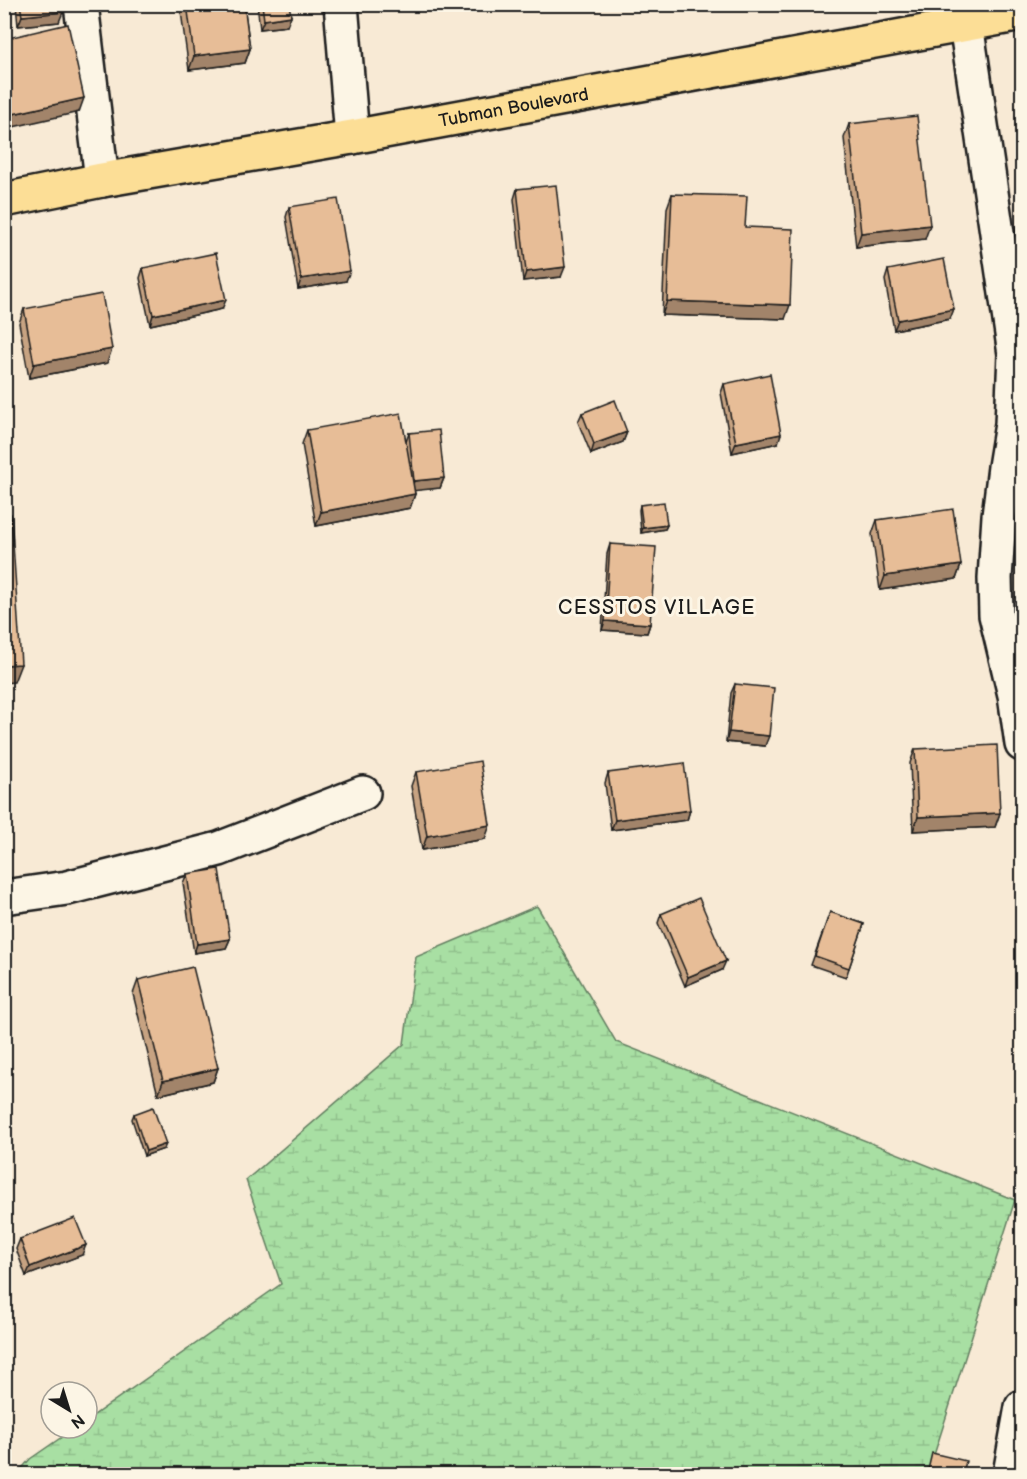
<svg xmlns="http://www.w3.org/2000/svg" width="1027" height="1479" font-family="'Balsamiq Sans',sans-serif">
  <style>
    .wetland { fill: url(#wetland-marsh); stroke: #627e60; stroke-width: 1.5 }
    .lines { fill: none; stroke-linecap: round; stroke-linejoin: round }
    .minor-casing { stroke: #1c1c1c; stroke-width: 38 }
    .highway-casing { stroke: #1c1c1c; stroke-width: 38 }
    .minor { stroke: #fcf5e5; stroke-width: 33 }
    .highway { stroke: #fcde96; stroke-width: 33 }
    .wall { fill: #c7a382; stroke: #1c1c1c; stroke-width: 1.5 }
    .shaded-wall { fill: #a2846a; stroke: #1c1c1c; stroke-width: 1.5 }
    .building { fill: #e7bd97; stroke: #1c1c1c; stroke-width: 1.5 }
    .labels { text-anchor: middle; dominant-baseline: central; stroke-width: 6; stroke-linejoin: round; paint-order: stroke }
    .street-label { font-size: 18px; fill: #1c1c1c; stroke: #fcf5e5 }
    .neighbourhood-label { font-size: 20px; letter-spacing: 1.5px; fill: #1c1c1c; stroke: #fcf5e5 }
  </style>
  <defs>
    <pattern id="wetland-marsh" width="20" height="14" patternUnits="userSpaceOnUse" patternTransform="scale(1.5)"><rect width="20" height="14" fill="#a8dfa3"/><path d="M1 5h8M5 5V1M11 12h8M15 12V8" fill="none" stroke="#90bf8c"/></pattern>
  </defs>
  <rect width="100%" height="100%" fill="#f8ead5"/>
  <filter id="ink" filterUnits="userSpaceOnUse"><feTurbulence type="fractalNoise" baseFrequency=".0167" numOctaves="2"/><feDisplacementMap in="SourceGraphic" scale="12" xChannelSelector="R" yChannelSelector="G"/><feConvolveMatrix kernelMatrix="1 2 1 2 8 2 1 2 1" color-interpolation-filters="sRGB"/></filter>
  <g filter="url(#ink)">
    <path class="wetland" d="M537 906 616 1042 1015 1200 928 1474H17L30 1459 75 1428H87V1420L281 1284 246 1180 404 1044 416 957Z"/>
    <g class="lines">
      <g class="minor-casing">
        <g id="minor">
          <path d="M81 4 102 180"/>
          <path d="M341 4 352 137"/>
          <path d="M966 24 1015 354 1012 424 1005 467 999 516 995 578 996 615 1015 695 1022 744"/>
          <path d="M4 897 67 888 219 849 363 793"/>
          <path d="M1010 1474 1022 1407"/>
        </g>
      </g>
      <g class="highway-casing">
        <g id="highway">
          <path id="s1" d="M4 200 102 180 352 137 1022 14"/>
        </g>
      </g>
      <use href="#minor" class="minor"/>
      <use href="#highway" class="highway"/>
    </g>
    <g class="wall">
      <path d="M16 4H62L59 22 18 26Z"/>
      <path d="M180 4H244L250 49 245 63 189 70Z"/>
      <path d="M257 4H289L287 26 260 29Z"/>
      <path d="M849 124 925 239 856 247 844 138Z"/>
      <path d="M517 189 561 277 523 281 514 199Z"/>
      <path d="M672 194 745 227 785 319 662 315 667 208Z"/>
      <path d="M289 207 346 281 298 289 286 217Z"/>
      <path d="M143 268 222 309 150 325 140 278Z"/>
      <path d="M888 270 950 319 894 330 885 280Z"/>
      <path d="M24 309 107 363 29 378 19 323Z"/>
      <path d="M724 384 778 443 732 453 721 393Z"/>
      <path d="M582 413 627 432 623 442 591 454 578 422Z"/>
      <path d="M307 430 406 442 409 433 444 478 440 488 414 490 415 494 410 508 316 526 302 444Z"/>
      <path d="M640 505 667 525 665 529 641 533 639 510Z"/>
      <path d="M877 520 961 565 956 579 880 590 872 534Z"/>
      <path d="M610 544 650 624 647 633 602 630 607 554Z"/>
      <path d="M735 684 765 746 726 742 731 693Z"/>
      <path d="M915 749 1000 813 995 827 913 831 910 763Z"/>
      <path d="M416 772 485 839 422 850 411 786Z"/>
      <path d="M608 773 690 810 687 820 611 830 605 783Z"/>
      <path d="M187 874 230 939 226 948 194 953 183 883Z"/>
      <path d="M830 912 864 924 846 977 811 965Z"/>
      <path d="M661 914 722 970 685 986 658 923Z"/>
      <path d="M138 980 218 1068 213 1082 158 1095 133 994Z"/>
      <path d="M134 1114 164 1149 144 1156 132 1119Z"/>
      <path d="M20 1239 82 1255 26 1276 16 1249Z"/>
    </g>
    <g class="shaded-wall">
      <path d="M100 4H153L98 10Z"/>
      <path d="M63 12 59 22 18 26 22 16Z"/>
      <path d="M291 16 287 26 260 29 264 20Z"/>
      <path d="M250 49 245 63 189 70 194 56Z"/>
      <path d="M84 98 79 112 4 129V116Z"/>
      <path d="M930 225 925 239 856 247 861 233Z"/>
      <path d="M565 267 561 277 523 281 526 272Z"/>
      <path d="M350 271 346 281 298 289 301 279Z"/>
      <path d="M226 300 222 309 150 325 153 315Z"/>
      <path d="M667 301 790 305 785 319 662 315Z"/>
      <path d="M954 309 950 319 894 330 898 320Z"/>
      <path d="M112 349 107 363 29 378 34 364Z"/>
      <path d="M627 432 623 442 591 454 594 444Z"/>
      <path d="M781 434 778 443 732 453 736 443Z"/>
      <path d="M444 478 440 488 411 491 414 481Z"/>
      <path d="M415 494 410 508 316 526 321 512Z"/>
      <path d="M667 525 665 529 641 533 643 528Z"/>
      <path d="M961 565 956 579 880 590 885 576Z"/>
      <path d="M605 621 650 624 647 633 602 630Z"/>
      <path d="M21 664 14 682 4 683V665Z"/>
      <path d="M729 732 769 736 765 746 726 742Z"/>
      <path d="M690 810 687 820 611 830 615 820Z"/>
      <path d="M1000 813 995 827 913 831 918 817Z"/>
      <path d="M490 825 485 839 422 850 427 836Z"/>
      <path d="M230 939 226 948 194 953 197 944Z"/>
      <path d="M726 961 722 970 685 986 688 977Z"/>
      <path d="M218 1068 213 1082 158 1095 163 1081Z"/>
      <path d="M166 1144 164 1149 144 1156 146 1151Z"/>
      <path d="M86 1245 82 1255 26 1276 30 1267Z"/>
    </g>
    <g class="building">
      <path d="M20 4H62L63 12 22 16Z"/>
      <path d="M187 4H244L250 49 194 56Z"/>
      <path d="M262 4H289L291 16 264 20Z"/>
      <path d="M68 24 84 98 4 116V39Z"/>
      <path d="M917 116 930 225 861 233 849 124Z"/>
      <path d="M556 185 565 267 526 272 517 189Z"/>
      <path d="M672 194 747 196 745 227 793 229 790 305 667 301Z"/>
      <path d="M338 199 350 271 301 279 289 207Z"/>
      <path d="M216 253 226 300 153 315 143 268Z"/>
      <path d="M944 259 954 309 898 320 888 270Z"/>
      <path d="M102 294 112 349 34 364 24 309Z"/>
      <path d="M770 374 781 434 736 443 724 384Z"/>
      <path d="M615 400 627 432 594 444 582 413Z"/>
      <path d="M401 413 415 494 321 512 307 430Z"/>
      <path d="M439 430 444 478 414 481 409 433Z"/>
      <path d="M4 434 7 456H4Z"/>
      <path d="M664 502 667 525 643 528 640 505Z"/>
      <path d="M953 509 961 565 885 576 877 520Z"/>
      <path d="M4 514H11L21 664 4 665Z"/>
      <path d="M610 544 656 547 650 624 605 621Z"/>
      <path d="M735 684 774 688 769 736 729 732Z"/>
      <path d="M997 745 1000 813 918 817 915 749Z"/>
      <path d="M480 761 490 825 427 836 416 772Z"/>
      <path d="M684 763 690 810 615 820 608 773Z"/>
      <path d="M219 869 230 939 197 944 187 874Z"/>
      <path d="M699 898 726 961 688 977 661 914Z"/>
      <path d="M830 912 864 924 849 968 815 956Z"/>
      <path d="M193 967 218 1068 163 1081 138 980Z"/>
      <path d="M153 1107 166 1144 146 1151 134 1114Z"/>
      <path d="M75 1218 86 1245 30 1267 20 1239Z"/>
      <path d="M932 1453 966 1461 963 1474H927Z"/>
    </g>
  </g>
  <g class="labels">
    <g class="street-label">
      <text stroke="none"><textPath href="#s1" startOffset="518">Tubman Boulevard</textPath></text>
    </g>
    <g class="neighbourhood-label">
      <text x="657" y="608">CESSTOS VILLAGE</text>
    </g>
  </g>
  <rect width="1027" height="1479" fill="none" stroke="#fcf5e5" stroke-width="24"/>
  <rect x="12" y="12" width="1003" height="1455" fill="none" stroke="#1c1c1c" stroke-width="2" filter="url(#ink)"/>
  <g transform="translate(69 1410) rotate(142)"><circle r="28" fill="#fcf5e5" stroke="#a29e95" stroke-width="1.5"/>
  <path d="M0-4.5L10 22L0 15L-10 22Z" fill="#1c1c1c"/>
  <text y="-9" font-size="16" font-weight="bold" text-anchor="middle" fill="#1c1c1c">N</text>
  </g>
</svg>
